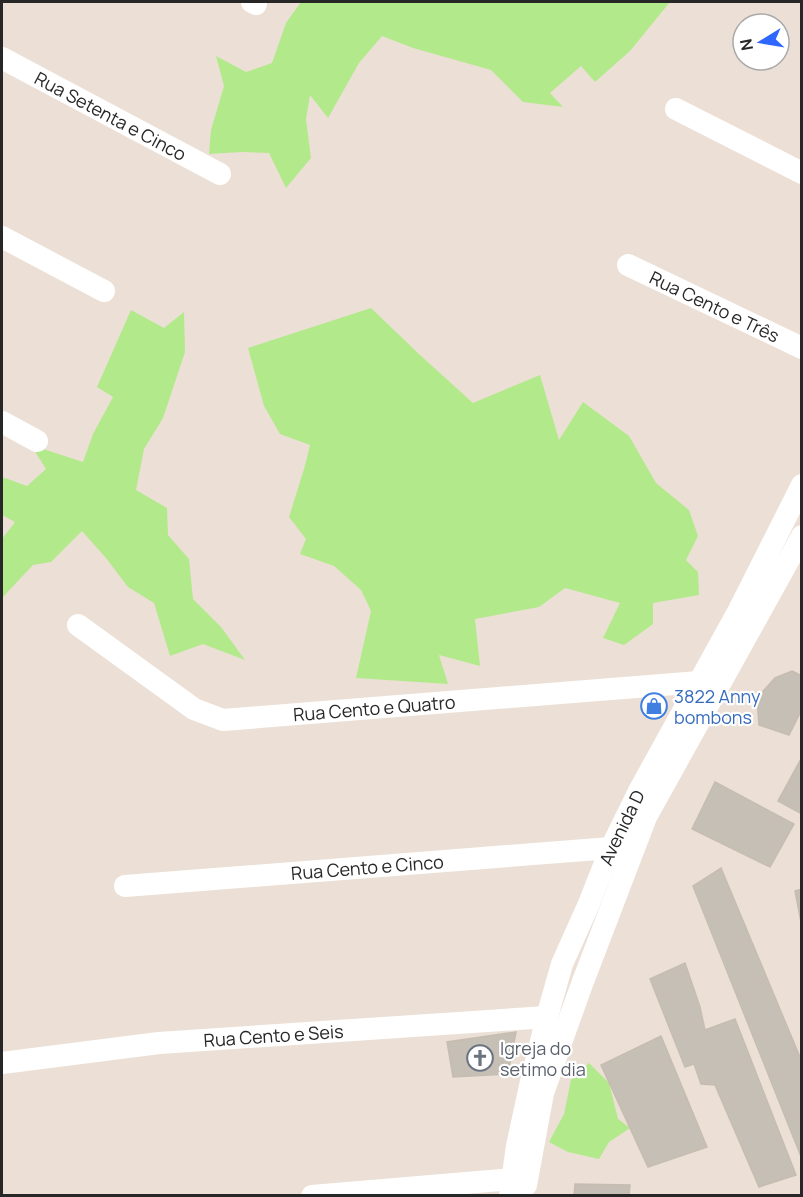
<svg xmlns="http://www.w3.org/2000/svg" width="803" height="1197" font-family="Manrope,sans-serif">
  <style>
    .green { fill: #b2e98b }
    .building { fill: #c5bfb6; stroke: #c6bdb0; stroke-width: 1.5 }
    .lines { fill: none; stroke-linecap: round; stroke-linejoin: round }
    .minor { stroke: #fff; stroke-width: 22 }
    .labels { text-anchor: middle; dominant-baseline: central; stroke-width: 4.5; stroke-linejoin: round; paint-order: stroke }
    .street-label { font-size: 18px; fill: #272727; stroke: #fff }
    .shop-label { font-size: 18px; fill: #366cbe; stroke: #fff; text-anchor: start }
    .worship-label { font-size: 18px; fill: #5b616d; stroke: #fff; text-anchor: start }
  </style>
  <rect width="100%" height="100%" fill="#ece0d6"/>
  <g class="green">
    <path d="M301 2H670L630 51 595 82 581 66 550 93 563 107 523 102 491 70 413 48 382 36 359 63 328 118 310 95 306 119 311 158 286 188 269 153 242 152 209 154 211 130 224 86 216 56 246 72 272 63 286 23Z"/>
    <path d="M371 308 420 355 473 403 540 375 559 440 583 402 629 436 656 483 689 510 698 536 686 560 698 572 699 595 653 603V624L624 645 603 638 620 603 565 588 539 607 475 619 480 666 439 655 448 684 356 678 371 611 361 590 334 566 300 554 306 539 289 517 304 469 310 445 280 434 264 406 248 348Z"/>
    <path d="M131 310 164 328 184 312 185 352 163 418 144 449 136 490 167 508 168 535 189 559 193 599 221 627 245 660 203 644 170 656 154 603 128 587 106 558 82 531 51 562 33 565 2 598V539L15 522 2 515V478H5L27 486 46 469 31 445 83 462 93 434 113 397 97 387Z"/>
    <path d="M589 1063 609 1083 618 1119 630 1128 609 1142 599 1159 568 1152 549 1142 564 1114 571 1080Z"/>
  </g>
  <g class="building">
    <path d="M792 671 802 676V709L789 735 759 725 757 698 775 678Z"/>
    <path d="M802 757V814L778 801Z"/>
    <path d="M715 782 794 824 770 867 692 829Z"/>
    <path d="M721 868 802 1062V1159L693 886Z"/>
    <path d="M802 889V927L795 891Z"/>
    <path d="M685 963 700 1007 705 1030 735 1019 796 1175 759 1187 715 1085 701 1084 694 1064 685 1067 650 979Z"/>
    <path d="M516 1032 508 1074 453 1077 447 1042Z"/>
    <path d="M661 1036 707 1147 648 1167 601 1065Z"/>
    <path d="M575 1184 630 1185 629 1196H574Z"/>
  </g>
  <g class="lines">
    <g class="minor">
      <path d="M252 2 256 4"/>
      <path id="s1" d="M2 58 220 174"/>
      <path d="M676 109 802 173"/>
      <path d="M2 237 104 291"/>
      <path id="s2" d="M628 265 802 348"/>
      <path d="M2 422 37 441"/>
      <path id="s3" d="M78 625 194 709 223 720 699 682"/>
      <path id="s4" d="M125 886 611 848"/>
      <path id="s5" d="M2 1063 159 1043 547 1017"/>
      <path d="M526 1185 543 1093 582 984 646 817 802 536"/>
      <path d="M312 1196 512 1179"/>
      <path id="s6" d="M510 1196 517 1146 530 1086 547 1017 562 964 588 906 611 848 639 791 739 610 802 485"/>
    </g>
  </g>
  <defs>
    <g id="shop-ring" transform="scale(1.35)"><circle r="9.5" fill="#fff" stroke="#3f7fe0" stroke-width="1.5"/><path d="M-5-2.5h2.3a2.7 3.5 0 0 1 5.4 0H5L5.5 6h-11ZM-1.5-2.5h3a1.5 2.3 0 0 0-3 0Z" fill="#3f7fe0"/></g>
    <g id="church-ring" transform="scale(1.35)"><circle r="9.5" fill="#fff" stroke="#6b7280" stroke-width="1.5"/><path d="M-1.2-6h2.4v3.5h3.3v2.4h-3.3V6h-2.4V-.1h-3.3v-2.4h3.3Z" fill="#6b7280"/></g>
  </defs>
  <g fill-rule="evenodd">
    <use href="#shop-ring" x="654" y="706"/>
    <use href="#church-ring" x="480" y="1058"/>
  </g>
  <g class="labels">
    <g class="street-label">
      <text stroke="none"><textPath href="#s1" startOffset="123">Rua Setenta e Cinco</textPath></text>
      <text stroke="none"><textPath href="#s2" startOffset="96">Rua Cento e Três</textPath></text>
      <text stroke="none"><textPath href="#s3" startOffset="326">Rua Cento e Quatro</textPath></text>
      <text stroke="none"><textPath href="#s6" startOffset="387">Avenida D</textPath></text>
      <text stroke="none"><textPath href="#s4" startOffset="243">Rua Cento e Cinco</textPath></text>
      <text stroke="none"><textPath href="#s5" startOffset="273">Rua Cento e Seis</textPath></text>
    </g>
    <g class="shop-label">
      <text x="674" y="696">3822 Anny<tspan x="674" dy="21">bombons</tspan></text>
    </g>
    <g class="worship-label">
      <text x="500" y="1048">Igreja do<tspan x="500" dy="21">setimo dia</tspan></text>
    </g>
  </g>
  <rect width="803" height="1197" fill="none" stroke="#272727" stroke-width="6"/>
  <g transform="translate(761 42) rotate(259)"><circle r="28" fill="#ffffff" stroke="#a9a9a9" stroke-width="1.5"/>
  <path d="M0-4.5L10 22L0 15L-10 22Z" fill="#2f66ff"/>
  <text y="-9" font-size="16" font-weight="bold" text-anchor="middle" fill="#272727">N</text>
  </g>
</svg>
